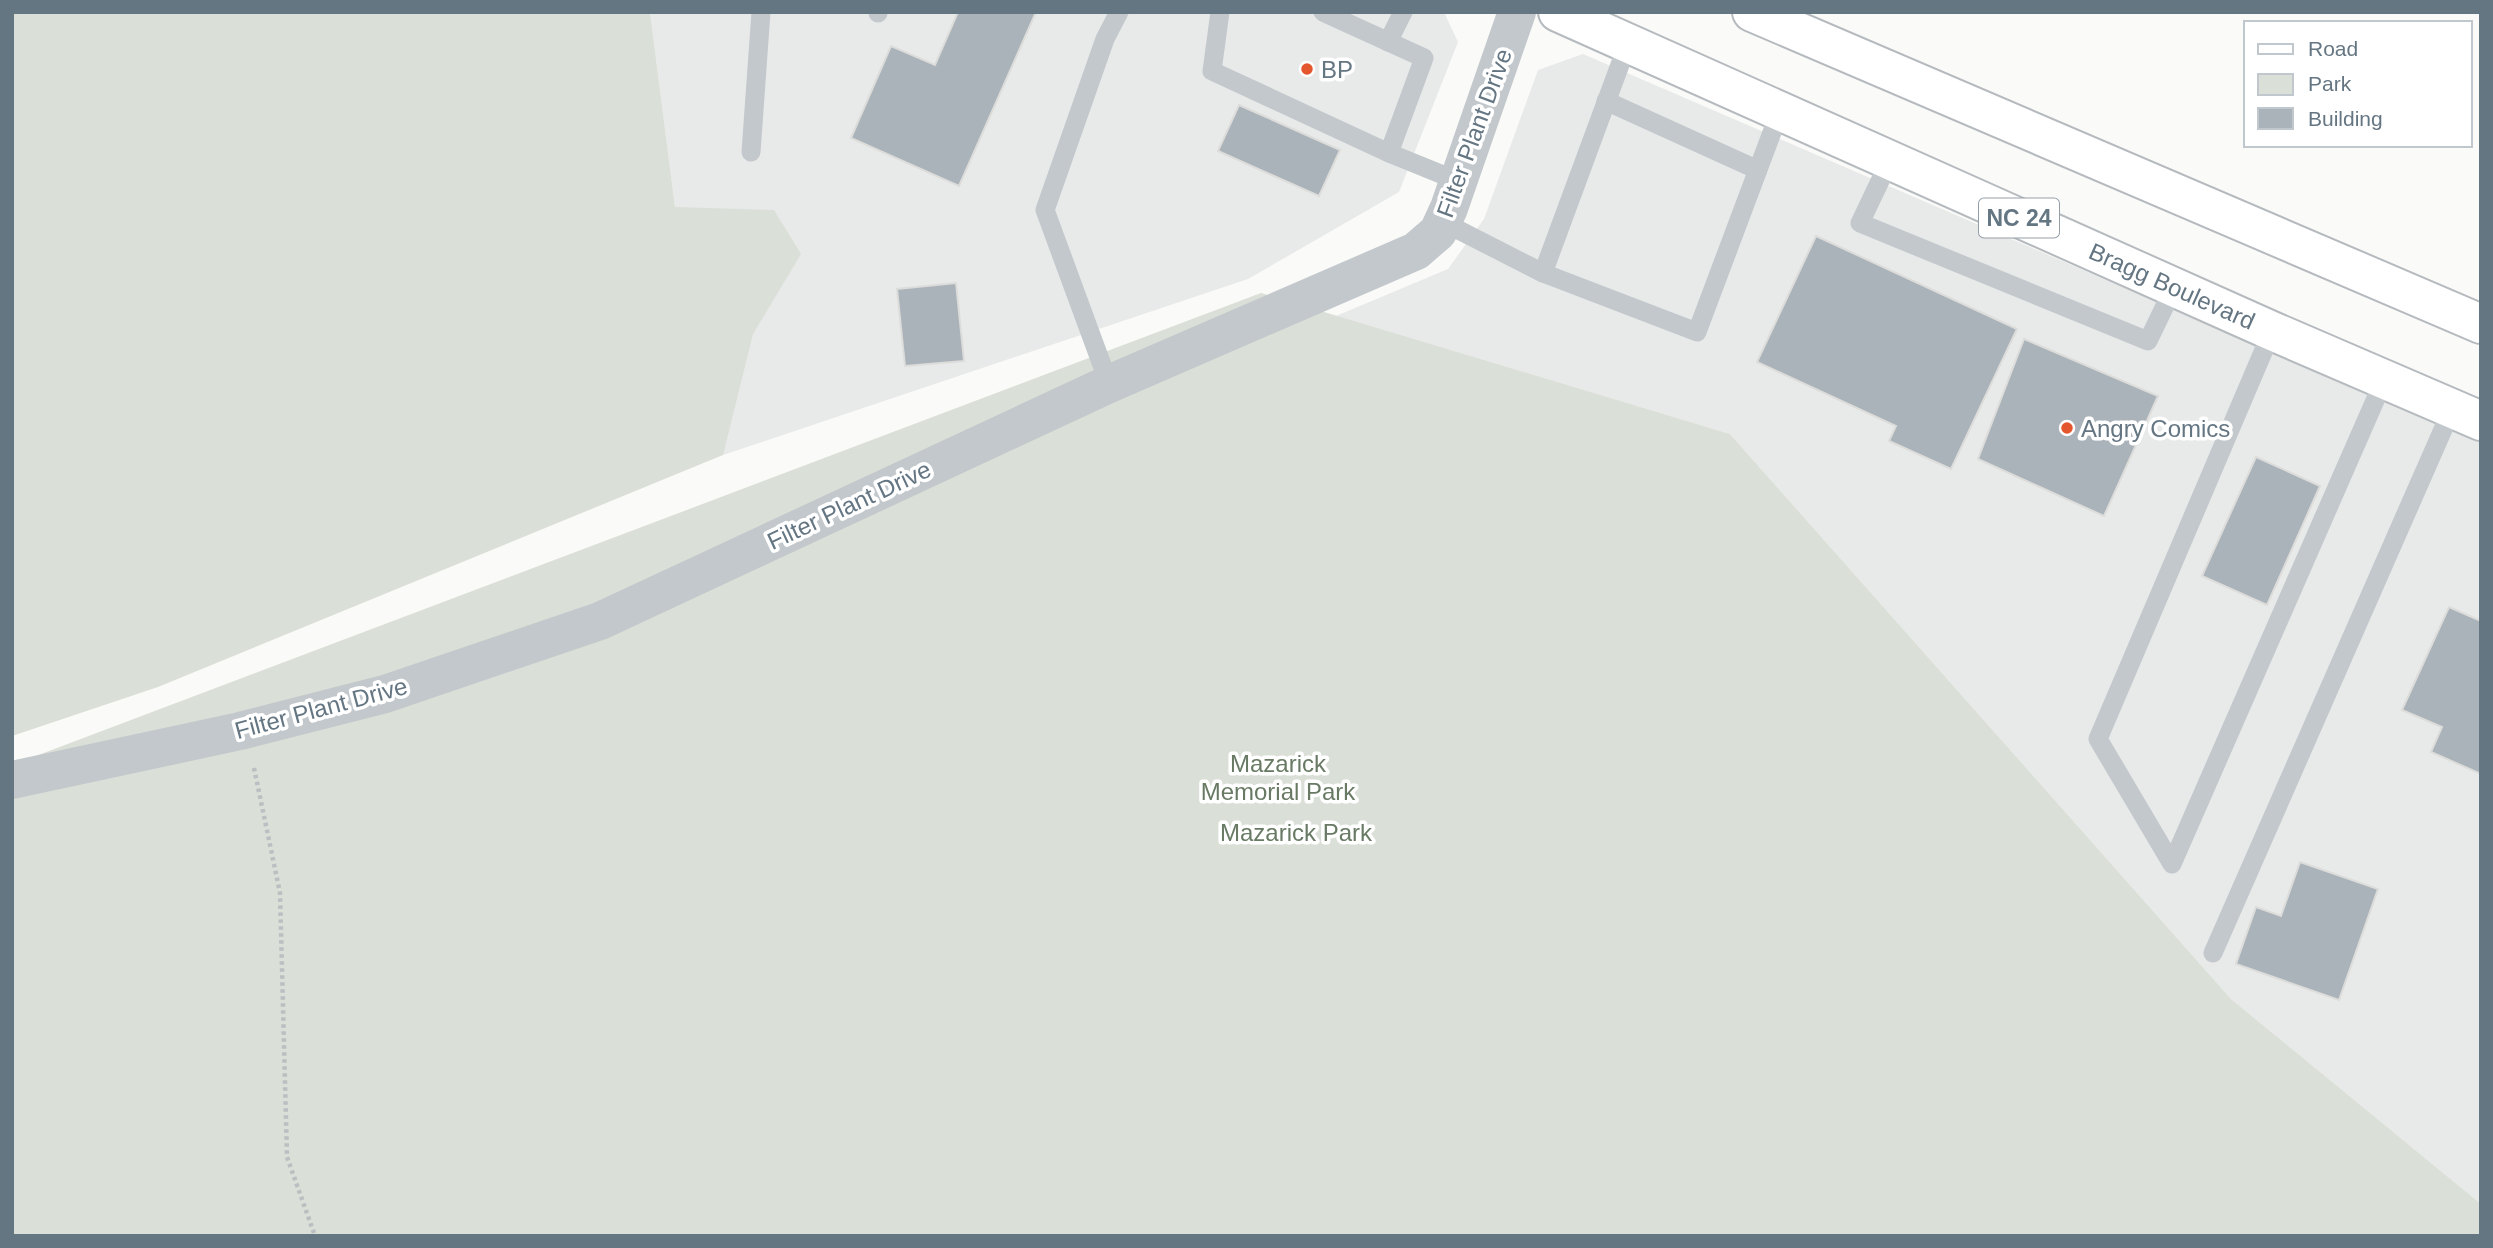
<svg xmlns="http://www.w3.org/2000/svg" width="2493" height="1248" font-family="Helvetica,sans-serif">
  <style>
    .built { fill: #e8e9e9 }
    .green { fill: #dadfd7 }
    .building { fill: #aab3b9; stroke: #dcdcda; stroke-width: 2 }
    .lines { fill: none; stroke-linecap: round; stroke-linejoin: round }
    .primary-casing { stroke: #b5babe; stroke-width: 42 }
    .path { stroke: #bbbfc2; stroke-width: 4.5; stroke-dasharray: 3.5 3.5; stroke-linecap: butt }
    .lane { stroke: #c3c8cc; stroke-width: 19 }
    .street { stroke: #c3c8cc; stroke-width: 38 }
    .primary { stroke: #fff; stroke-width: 38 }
    .poi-dot { fill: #e4572e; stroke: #fff; stroke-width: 2.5 }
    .labels { text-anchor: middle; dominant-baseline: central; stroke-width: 7; stroke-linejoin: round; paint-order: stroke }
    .shield { fill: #fff; stroke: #939fa8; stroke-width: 2 }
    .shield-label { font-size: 23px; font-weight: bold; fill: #657683 }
    .poi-label { font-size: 24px; fill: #657683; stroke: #fff; text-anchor: start }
    .street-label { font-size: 24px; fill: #657683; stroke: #fff }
    .park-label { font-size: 24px; fill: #687a64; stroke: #fff }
  </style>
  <rect width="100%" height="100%" fill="#fafaf8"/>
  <g class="built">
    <path d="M650 12H1444L1458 42 1399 192 1248 279 723 455 675 207Z"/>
    <path d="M1583 54 2481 442V1204L2231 999 1730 434 1336 316 1448 269 1484 219 1538 70Z"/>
  </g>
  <g class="green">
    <path d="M12 12H650L675 207 774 210 801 254 753 334 723 455 158 687 12 736Z"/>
    <path d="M1261 293 1730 434 2231 999 2481 1204V1236H12V765Z"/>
  </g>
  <g class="building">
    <path d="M958 12H1036L959 186 851 138 891 46 935 65Z"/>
    <path d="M1239 105 1340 150 1319 196 1218 151Z"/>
    <path d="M1816 236 2017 329 1951 469 1889 441 1896 426 1757 362Z"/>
    <path d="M956 283 964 361 905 366 897 289Z"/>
    <path d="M2024 339 2158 396 2104 516 1978 459Z"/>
    <path d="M2256 457 2320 486 2267 605 2202 576Z"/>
    <path d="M2449 607 2481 621V774L2431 752 2442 727 2402 710Z"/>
    <path d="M2300 862 2378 889 2339 1000 2236 964 2256 907 2281 916Z"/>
  </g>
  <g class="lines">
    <g class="primary-casing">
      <g id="primary">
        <path d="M1558 12 2272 331 2481 421"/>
        <path d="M1752 12 2481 324"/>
      </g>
    </g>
    <path class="path" d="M254 768 280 893 287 1157 315 1236"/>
    <g class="lane">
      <path d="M1220 12 1212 71 1389 153 1424 58 1323 12"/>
      <path d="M878 13V12"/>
      <path d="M1388 42 1403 12"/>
      <path d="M1606 101 1758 170"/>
      <path d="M751 152 761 12"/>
      <path d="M1389 153 1458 181"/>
      <path d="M1890 160 1860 223 2148 341 2174 287"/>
      <path d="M1443 222 1543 273 1628 43"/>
      <path d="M1543 273 1697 332 1780 111"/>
      <path d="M2272 331 2098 739 2172 864 2384 380"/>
      <path d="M1109 384 1045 210 1105 39 1119 12"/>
      <path d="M2213 953 2452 409"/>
    </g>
    <path class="street" d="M12 780 240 731 385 694 600 621 1109 384 1416 251 1438 232 1449 208 1517 12"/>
    <use href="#primary" class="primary"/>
  </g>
  <g class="poi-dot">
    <circle cx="1307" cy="69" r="7"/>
    <circle cx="2067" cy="428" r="7"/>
  </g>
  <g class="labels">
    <rect class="shield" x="1979" y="198.5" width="80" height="39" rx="5"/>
    <g class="shield-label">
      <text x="2019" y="218">NC 24</text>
    </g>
    <g class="poi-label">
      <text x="1321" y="69">BP</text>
      <text x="2081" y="428">Angry Comics</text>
    </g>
    <g class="street-label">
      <text transform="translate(1474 133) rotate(-70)">Filter Plant Drive</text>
      <text transform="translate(2172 286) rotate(24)">Bragg Boulevard</text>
      <text transform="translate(849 505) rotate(-25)">Filter Plant Drive</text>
      <text transform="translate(321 708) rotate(-15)">Filter Plant Drive</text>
    </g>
    <g class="park-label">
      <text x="1278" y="763">Mazarick<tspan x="1278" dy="28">Memorial Park</tspan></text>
      <text x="1296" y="832">Mazarick Park</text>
    </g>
  </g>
  <rect width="2493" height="1248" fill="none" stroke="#657683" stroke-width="28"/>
  <rect x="2244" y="21" width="228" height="126" fill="#ffffff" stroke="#c1c8cd" stroke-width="2"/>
  <rect x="2258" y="44" width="35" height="10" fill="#ffffff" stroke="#c1c8cd" stroke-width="2"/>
  <text x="2308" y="56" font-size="21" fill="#657683">Road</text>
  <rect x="2258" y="74" width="35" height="21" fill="#dadfd7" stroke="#c1c8cd" stroke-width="2"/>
  <text x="2308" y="91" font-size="21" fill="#657683">Park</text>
  <rect x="2258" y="108" width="35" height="21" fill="#aab3b9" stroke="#c1c8cd" stroke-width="2"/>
  <text x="2308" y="126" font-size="21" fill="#657683">Building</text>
</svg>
